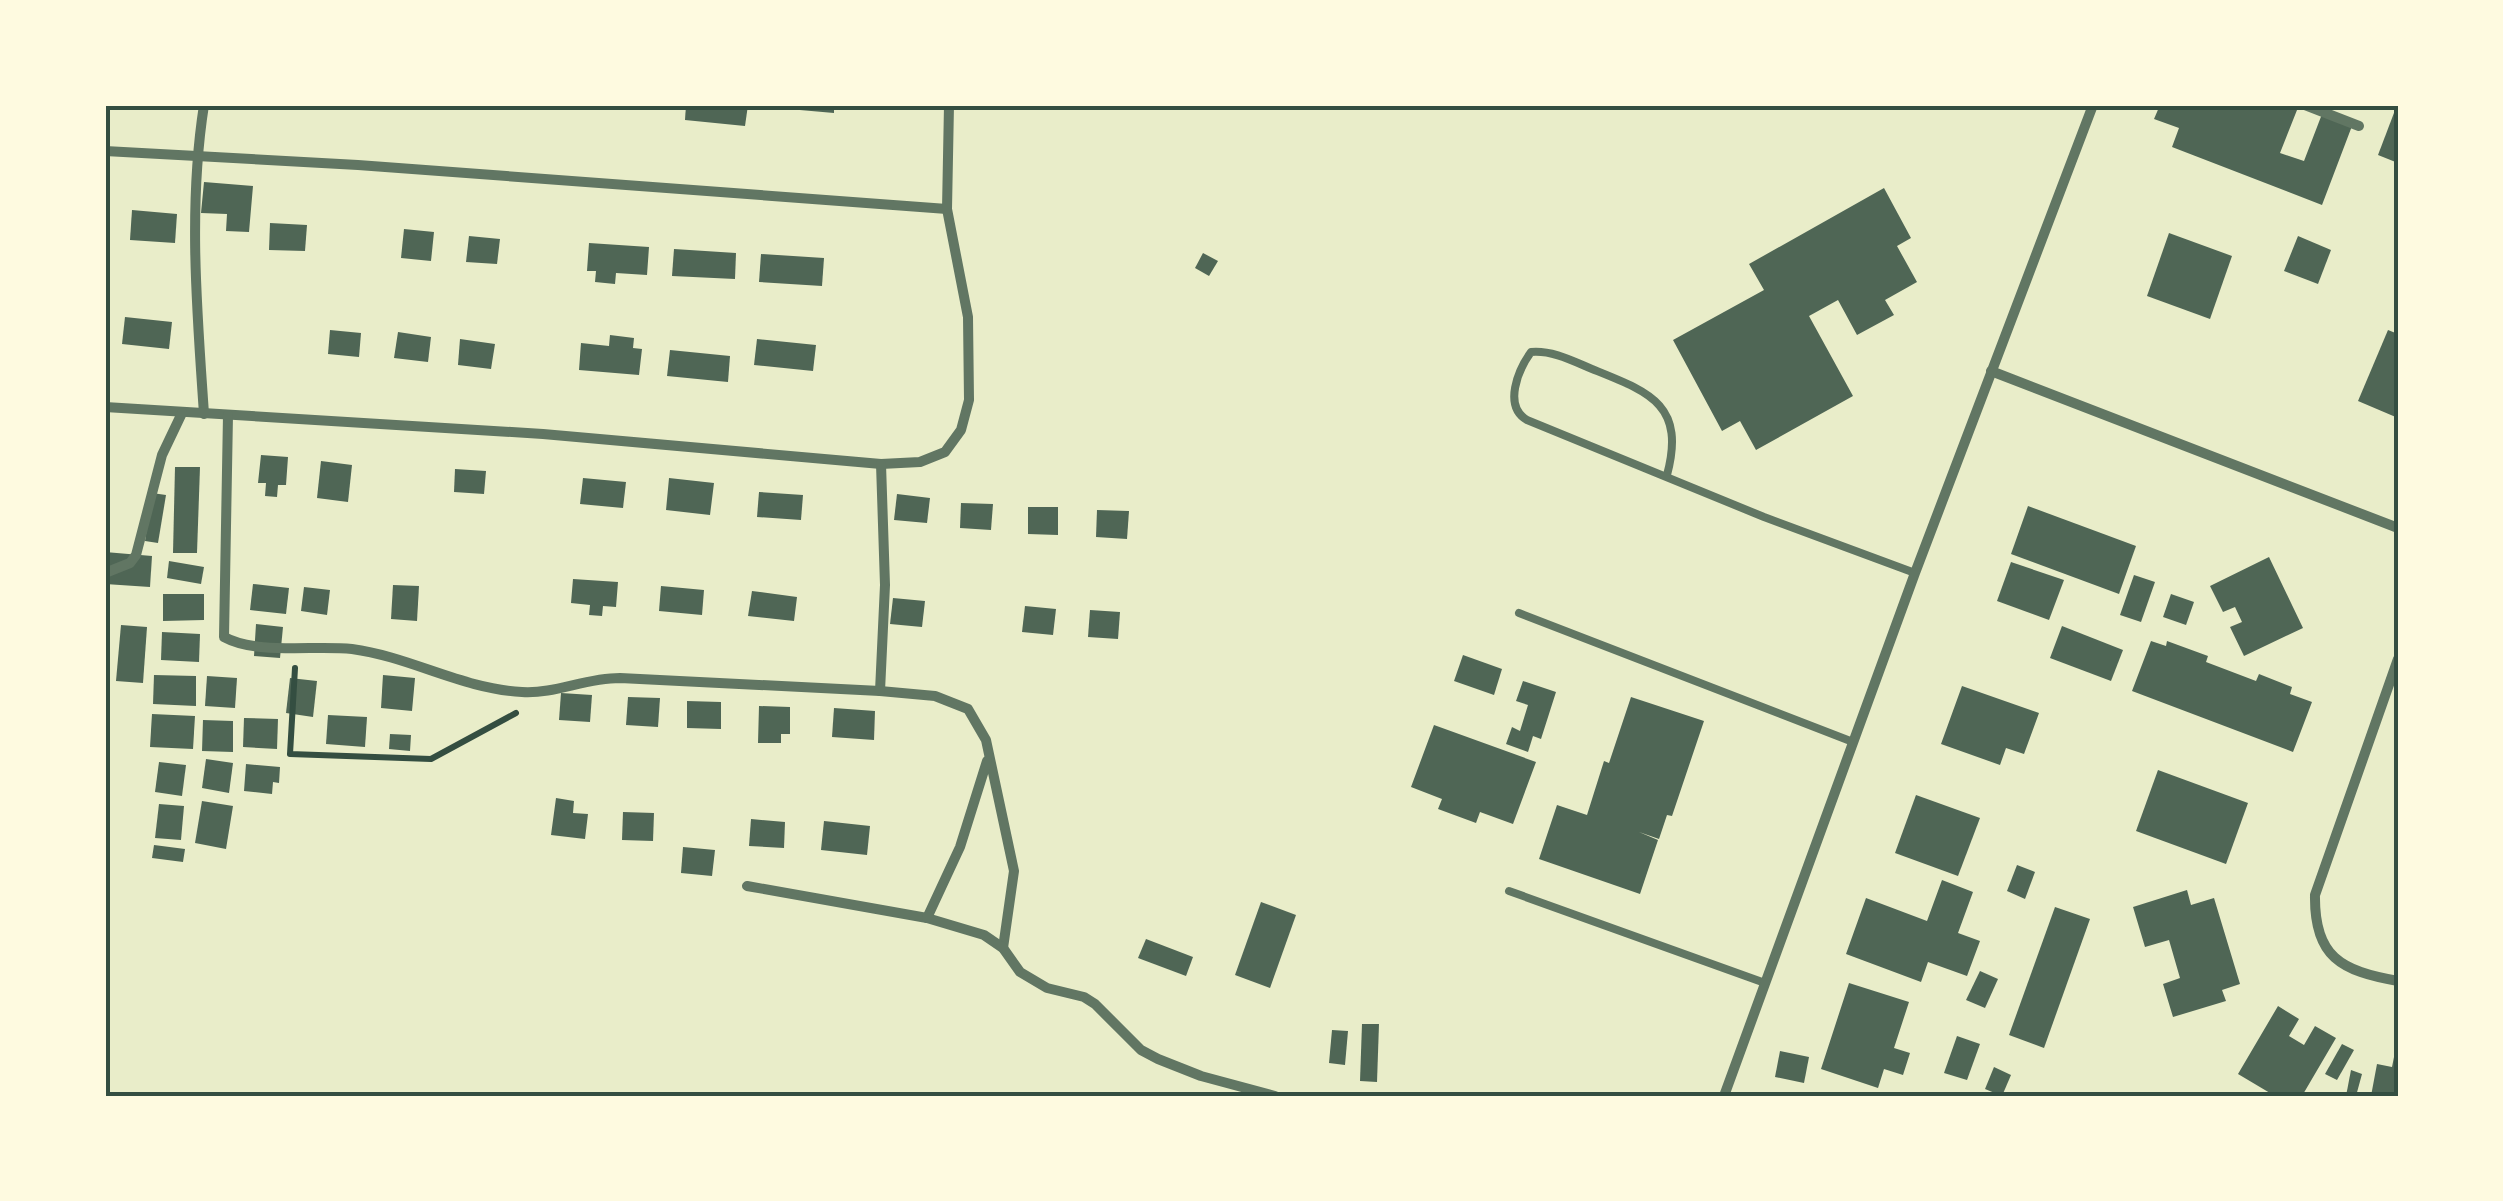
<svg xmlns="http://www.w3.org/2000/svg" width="2503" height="1201" font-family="Barlow,sans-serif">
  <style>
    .building { fill: #4f6655 }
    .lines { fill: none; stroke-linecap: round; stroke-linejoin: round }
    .path { stroke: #344e41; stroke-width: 6 }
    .service { stroke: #617663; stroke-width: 8 }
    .minor { stroke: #617663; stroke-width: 10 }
    .neatline { fill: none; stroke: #344e41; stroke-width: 4 }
  </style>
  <rect width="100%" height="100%" fill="#e9edc9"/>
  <g class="building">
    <path d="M686 105H748L745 126 685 120Z"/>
    <path d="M777 105H834V113L777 108Z"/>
    <path d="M2160 105H2299L2280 153 2304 161 2322 114 2352 126 2322 205 2172 147 2179 128 2154 119Z"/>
    <path d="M2397 105H2398V163L2378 155Z"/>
    <path d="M204 182 253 186 249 232 226 231 227 214 201 213Z"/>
    <path d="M1884 188 1911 238 1897 246 1917 282 1885 300 1894 315 1857 335 1838 300 1809 316 1853 396 1756 450 1740 421 1722 431 1673 340 1764 290 1749 264Z"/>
    <path d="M132 210 177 214 175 243 130 240Z"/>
    <path d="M270 223 307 225 305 251 269 250Z"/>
    <path d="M404 229 434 232 431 261 401 258Z"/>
    <path d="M2169 233 2232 256 2210 319 2147 296Z"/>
    <path d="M469 236 500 239 497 264 466 262Z"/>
    <path d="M2298 236 2331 250 2318 284 2284 271Z"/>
    <path d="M589 243 649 247 647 275 616 273 615 284 595 282 596 271H587Z"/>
    <path d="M674 249 736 253 735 279 672 276Z"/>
    <path d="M1203 253 1218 261 1209 276 1195 268Z"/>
    <path d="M761 254 824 258 822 286 759 282Z"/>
    <path d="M125 317 172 322 169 349 122 344Z"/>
    <path d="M330 330 361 333 359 357 328 354Z"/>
    <path d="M2388 330 2398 334V418L2358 401Z"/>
    <path d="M398 332 431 337 428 362 394 358Z"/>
    <path d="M610 335 634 338 633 348 642 349 639 375 579 370 581 343 609 346Z"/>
    <path d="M460 339 495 344 491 369 458 365Z"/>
    <path d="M757 339 816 345 813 371 754 365Z"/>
    <path d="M670 350 730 356 728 382 667 376Z"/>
    <path d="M261 455 288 457 286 485H278L277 497 265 496 266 483H258Z"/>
    <path d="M321 461 352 465 348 502 317 498Z"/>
    <path d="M175 467H200L197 553H173Z"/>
    <path d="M455 469 486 471 484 494 454 492Z"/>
    <path d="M583 478 626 482 623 508 580 504Z"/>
    <path d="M669 478 714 483 710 515 666 510Z"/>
    <path d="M759 492 803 495 801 520 757 517Z"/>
    <path d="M152 493 166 495 158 543 145 541Z"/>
    <path d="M897 494 930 498 927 523 894 520Z"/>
    <path d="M961 503 993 504 991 530 960 528Z"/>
    <path d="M2028 506 2136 546 2119 594 2011 554Z"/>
    <path d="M1028 507H1058V535L1028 534Z"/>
    <path d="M1097 510 1129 511 1127 539 1096 537Z"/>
    <path d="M105 552 152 556 150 587 105 584Z"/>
    <path d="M2269 557 2303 628 2244 656 2230 627 2242 622 2235 607 2223 612 2210 586Z"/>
    <path d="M169 561 204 567 201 584 167 578Z"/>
    <path d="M2011 562 2064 580 2049 620 1997 601Z"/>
    <path d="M2134 575 2155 582 2141 622 2120 615Z"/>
    <path d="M573 579 618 582 616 607 603 606 602 616 589 615 590 605 571 603Z"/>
    <path d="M253 584 289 588 286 614 250 610Z"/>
    <path d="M393 585 419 586 417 621 391 619Z"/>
    <path d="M661 586 704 590 702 615 659 611Z"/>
    <path d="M304 587 330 590 327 615 301 611Z"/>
    <path d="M752 591 797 597 794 621 748 616Z"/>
    <path d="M163 594H204V620L163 621Z"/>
    <path d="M2171 594 2194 602 2186 625 2163 617Z"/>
    <path d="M893 598 925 601 922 627 890 624Z"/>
    <path d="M1025 606 1056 609 1053 635 1022 632Z"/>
    <path d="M1090 610 1120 612 1118 639 1088 637Z"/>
    <path d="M256 624 283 627 280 658 254 656Z"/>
    <path d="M121 625 147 627 143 683 116 681Z"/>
    <path d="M2062 626 2123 650 2111 681 2050 658Z"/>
    <path d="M162 632 200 634 199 662 161 660Z"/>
    <path d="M2151 641 2166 646 2167 641 2208 656 2206 662 2256 681 2259 674 2292 687 2290 694 2312 702 2293 752 2132 691Z"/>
    <path d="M1463 655 1502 669 1494 695 1454 681Z"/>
    <path d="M154 675 196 676V706L153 704Z"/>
    <path d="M383 675 415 678 412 711 381 708Z"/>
    <path d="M207 676 237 678 235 708 205 706Z"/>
    <path d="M290 678 317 681 313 717 286 713Z"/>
    <path d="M1523 681 1556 692 1541 739 1533 736 1528 752 1506 744 1512 727 1520 731 1528 705 1516 701Z"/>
    <path d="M1962 686 2039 713 2024 754 2006 748 2000 765 1941 744Z"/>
    <path d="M561 693 592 695 590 722 559 720Z"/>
    <path d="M628 697 660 698 658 727 626 725Z"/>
    <path d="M1631 697 1704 721 1672 816 1667 815 1659 839 1639 832 1658 840 1640 894 1539 859 1557 805 1587 815 1604 761 1609 763Z"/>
    <path d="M687 701 721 702V729L687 728Z"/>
    <path d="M759 706 790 707V734H781V743H758Z"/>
    <path d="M834 708 875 711 874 740 832 737Z"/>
    <path d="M152 714 195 716 193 749 150 747Z"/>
    <path d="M328 715 367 717 365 747 326 744Z"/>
    <path d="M244 718 278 719 277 749 243 747Z"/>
    <path d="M203 720 233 721V752L202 751Z"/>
    <path d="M1434 725 1536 762 1513 824 1480 812 1476 823 1438 809 1442 799 1411 787Z"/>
    <path d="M390 734 411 735 410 751 389 749Z"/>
    <path d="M206 759 233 763 229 793 202 788Z"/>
    <path d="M159 762 186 765 182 796 155 792Z"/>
    <path d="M246 764 280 767 279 783 273 782 272 794 244 791Z"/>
    <path d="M2158 770 2248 803 2226 864 2136 831Z"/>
    <path d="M1916 795 1980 818 1958 876 1895 853Z"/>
    <path d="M556 798 574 801 573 813 588 814 585 839 551 835Z"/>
    <path d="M202 801 233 806 226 849 195 843Z"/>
    <path d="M159 804 184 806 181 840 155 838Z"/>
    <path d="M623 812 654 813 653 841 622 840Z"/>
    <path d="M751 819 785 822 784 848 749 846Z"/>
    <path d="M824 821 870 826 867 855 821 850Z"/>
    <path d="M154 845 185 849 183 862 152 858Z"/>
    <path d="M683 847 715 850 712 876 681 873Z"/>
    <path d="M2017 865 2035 872 2025 899 2007 891Z"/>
    <path d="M1942 880 1973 892 1958 933 1980 941 1967 976 1928 962 1921 982 1846 954 1866 898 1927 921Z"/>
    <path d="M2187 890 2191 905 2214 898 2240 984 2222 990 2226 1001 2173 1017 2163 984 2180 978 2169 940 2145 947 2133 907Z"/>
    <path d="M1261 902 1296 915 1270 988 1235 975Z"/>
    <path d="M2055 907 2090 919 2044 1048 2009 1035Z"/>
    <path d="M1146 939 1193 957 1186 976 1138 958Z"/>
    <path d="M1980 971 1998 979 1985 1008 1966 1000Z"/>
    <path d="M1849 983 1909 1002 1894 1048 1910 1053 1903 1075 1884 1069 1878 1088 1821 1069Z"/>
    <path d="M2278 1006 2299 1019 2289 1036 2304 1045 2315 1026 2336 1038 2302 1096H2275L2238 1074Z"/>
    <path d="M1362 1024H1379L1377 1082 1360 1081Z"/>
    <path d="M1332 1030 1348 1031 1345 1065 1329 1063Z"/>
    <path d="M1957 1036 1980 1044 1967 1080 1944 1073Z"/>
    <path d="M2342 1044 2354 1050 2337 1080 2325 1074Z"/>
    <path d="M1780 1051 1809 1057 1804 1083 1775 1077Z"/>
    <path d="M2394 1057 2398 1058V1096H2371L2377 1064 2392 1067Z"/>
    <path d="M1994 1067 2011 1075 2002 1096 1985 1089Z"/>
    <path d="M2351 1070 2362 1074 2356 1096H2346Z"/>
  </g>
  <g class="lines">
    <path class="path" d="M295 668 290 754 431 759 516 713"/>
    <g class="service">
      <path d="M1667 475C1686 404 1649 392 1592 369 1573 361 1552 350 1531 352 1518 370 1503 406 1527 420L1764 517 1915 573"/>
      <path d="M1519 613 1853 742"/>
      <path d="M1509 891 1765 983"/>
    </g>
    <g class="minor">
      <path d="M204 105C188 207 197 311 204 414"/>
      <path d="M2305 105 2359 126"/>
      <path d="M105 151 358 165 947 209"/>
      <path d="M1991 371 2398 528"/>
      <path d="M105 407 543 434 881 464 920 462 945 452 961 430 969 400 968 317 947 209 949 105"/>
      <path d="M228 415 224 637C257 655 314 645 352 649 411 657 462 689 522 692 556 694 584 678 620 678L880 691 935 696 968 709 986 740 1014 871 1003 948"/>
      <path d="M105 573 130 563 136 555 162 455 182 413"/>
      <path d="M2398 659 2315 895C2314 957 2341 971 2398 981"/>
      <path d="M880 691 885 585 881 464"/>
      <path d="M747 886 927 918 984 935 1003 948 1020 972 1047 988 1084 997 1095 1004 1141 1050 1158 1059 1201 1076 1275 1096"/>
      <path d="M927 918 960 847 987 761"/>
      <path d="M1724 1096 1915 573 2093 105"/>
    </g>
  </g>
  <rect width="2503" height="1201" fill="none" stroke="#fefae0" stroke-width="215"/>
  <rect x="108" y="108" width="2288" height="986" class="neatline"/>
</svg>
